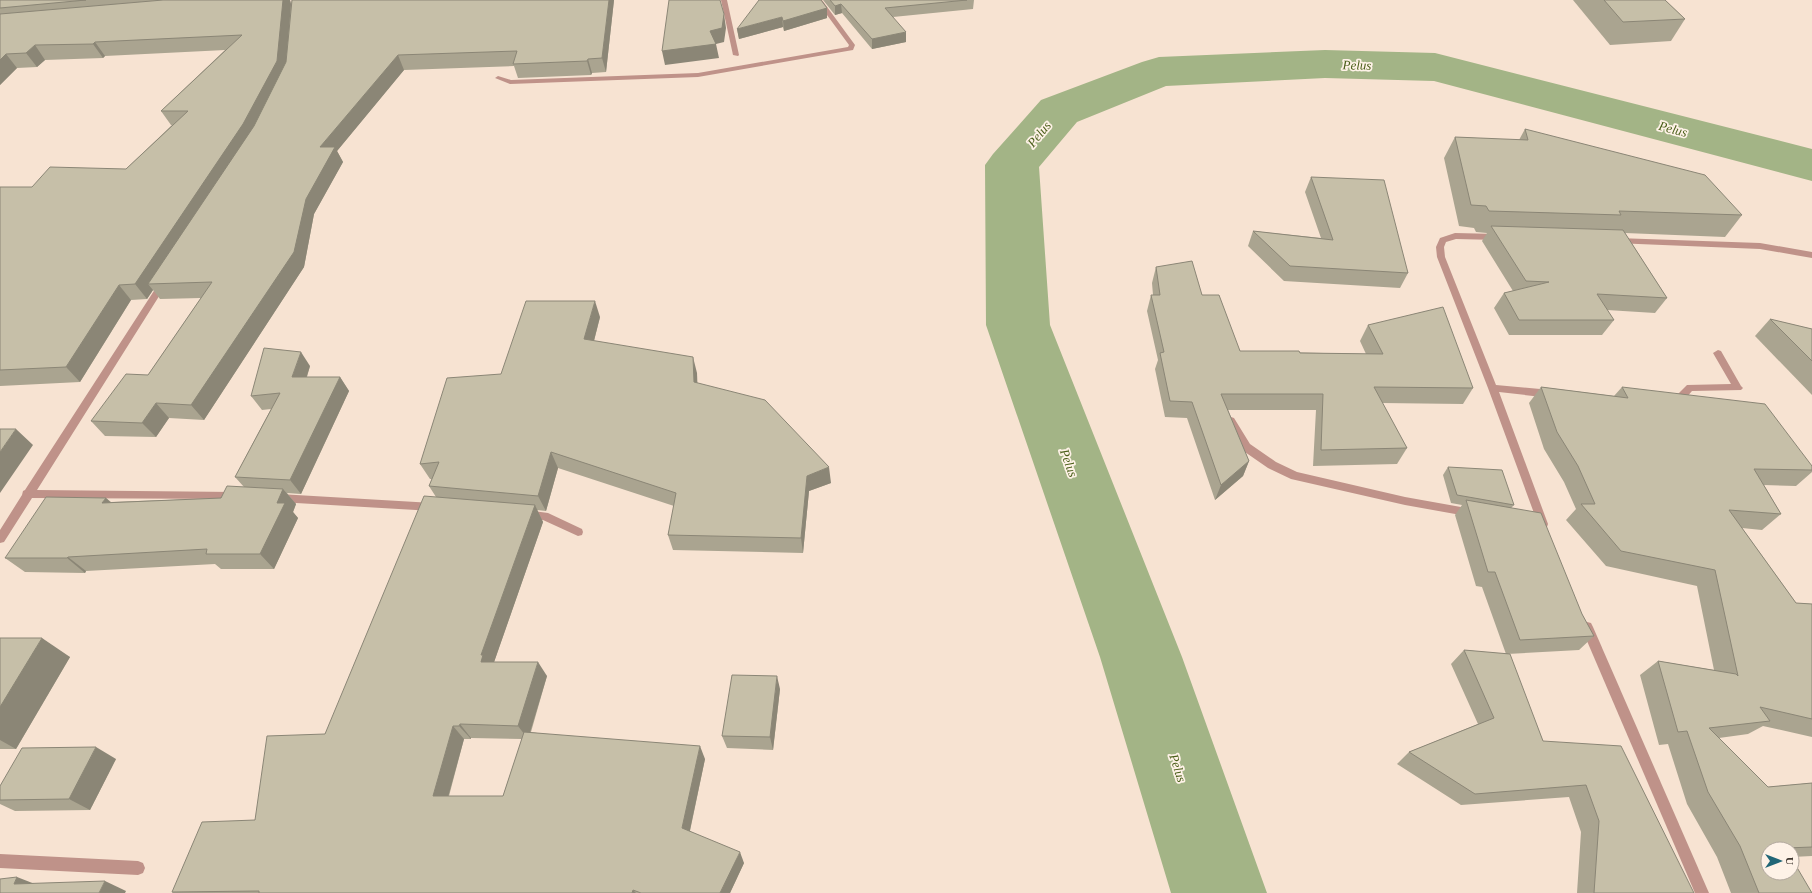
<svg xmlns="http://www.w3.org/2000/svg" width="1812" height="893" font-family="Georgia,serif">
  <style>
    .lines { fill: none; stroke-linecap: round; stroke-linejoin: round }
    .river { fill: #a3b486; fill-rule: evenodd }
    .minor { fill: #bf9289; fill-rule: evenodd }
    .wall { fill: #aaa490; fill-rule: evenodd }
    .shaded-wall { fill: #8b8676 }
    .building { fill: #c6bfa8; stroke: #8b8676 }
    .labels { text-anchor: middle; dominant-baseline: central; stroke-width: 3.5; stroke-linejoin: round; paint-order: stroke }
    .water-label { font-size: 13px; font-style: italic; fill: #4b5f1a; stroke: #fef2e7 }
  </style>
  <rect width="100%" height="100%" fill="#f7e3d2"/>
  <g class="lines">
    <path class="river" d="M1325 50 1435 53 1812 149V181L1434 81 1325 78 1166 86 1077 122 1039 167 1050 325 1182 657 1267 893H1171L1100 657 986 325 985 165 993 154 1041 100 1142 62 1159 57Z"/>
    <g class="minor">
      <path d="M721 0H727L739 55 738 56 733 55Z"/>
      <path d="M816 0H822L855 45 853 50 698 77 510 84 495 78 498 76 511 80 698 73 848 47 849 45Z"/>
      <path d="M1455 233 1497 234 1501 237 1497 240 1456 239 1446 242 1444 247 1445 257 1496 385 1551 390 1556 394 1551 398 1499 392 1548 524 1547 527 1543 528 1539 527 1538 524 1488 388 1437 257 1436 247 1440 238Z"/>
      <path d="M1617 238 1760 243 1812 252V258L1760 249 1614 243 1613 241Z"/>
      <path d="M164 279 168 282 37 490 235 492 239 493 240 496 239 499 32 498 4 542 0 543V530L22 495 23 491 25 490 161 280Z"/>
      <path d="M1718 350 1721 351 1741 386 1743 388 1741 390 1692 391C1686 397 1681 409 1671 406L1669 403 1687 385 1731 384 1713 353Z"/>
      <path d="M1231 417 1234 418 1250 444 1276 462 1297 472 1405 497 1472 509 1476 510 1477 513 1476 516 1472 517 1405 505 1291 479 1268 468 1242 450 1226 421Z"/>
      <path d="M279 494 433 503 437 504 438 507 437 510 433 511 279 502 275 501 274 498 275 495Z"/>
      <path d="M526 510 548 513 582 529 583 532 582 535 578 536 543 520 522 517 521 514 522 511Z"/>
      <path d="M1587 622 1591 623 1593 627 1709 893H1695L1581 627 1583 623Z"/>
      <path d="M0 854 138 861 143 863 145 868 143 873 138 875 0 868Z"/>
    </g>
  </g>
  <g class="wall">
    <path d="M0 0H290L291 4 292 0H614L606 72 592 73 591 75 518 78 514 66 404 70 337 151 343 162 314 214 304 267 204 420 169 418 156 437 105 436 91 421 148 375 201 298 160 299 153 290 147 299 131 300 80 382 0 386V187H32L126 169 172 125H171L161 111 225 50 105 56 103 58 45 60 37 67 17 68 0 85Z"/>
    <path d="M823 0H974L973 9 893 17 906 42 872 49 842 13 835 15Z"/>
    <path d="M1573 0H1665L1685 19 1671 41 1610 45Z"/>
    <path d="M827 8V18L784 31 783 27 739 39 737 29Z"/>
    <path d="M1525 129 1742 215 1725 237 1625 233 1667 298 1655 313 1607 310 1614 320 1602 335H1509L1494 308 1504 293 1513 291 1482 241 1487 233 1476 232 1474 228 1459 226 1444 158 1455 137 1519 140Z"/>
    <path d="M1311 177 1408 273 1400 288 1284 281 1248 246 1253 231 1321 238 1305 192Z"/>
    <path d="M1156 267 1202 295 1240 351 1366 354 1360 341 1368 325 1473 388 1463 404 1382 403 1407 448 1397 464 1313 466 1316 410H1228L1249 461 1243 476 1215 500 1187 418 1165 417 1155 369 1158 360 1147 311 1151 295H1153L1152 283Z"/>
    <path d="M600 317 594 341 697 373V383L831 483 809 491 803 553 673 550 668 535 674 506 558 468 546 511 537 510 543 522 494 662 547 676 531 732 705 759 690 831 744 863 730 893H173L172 892 255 820 325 734 436 497 429 486 432 479H430L420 464 501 374ZM471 738 522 739 503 796H449L464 739H471Z"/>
    <path d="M1770 319 1812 329V395L1755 336Z"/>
    <path d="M310 366 307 377H340L349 391 301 494 287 493 296 504 293 512 298 518 274 569H221L215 564 86 571 85 573 25 572 5 558 106 498 111 502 221 498 244 487 235 477 271 409 262 410 251 396Z"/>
    <path d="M1541 387 1614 396 1622 387 1812 466V472L1796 486 1764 485 1781 514 1762 530 1742 528 1796 603 1812 604V737L1763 726 1748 734 1719 738 1768 787 1812 783V856L1792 857V849H1768L1812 893H1731L1717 857 1687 804 1668 744 1659 745 1640 675 1658 661 1714 670 1697 586 1606 566 1566 520 1576 509 1564 482 1544 449 1529 403Z"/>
    <path d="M1448 467 1514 505 1511 508 1582 614 1594 636 1579 650 1507 654 1543 741 1694 893H1577L1581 832 1569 797 1461 805 1397 764 1409 752 1478 724 1451 664 1464 650 1506 654 1482 587 1476 586 1455 515 1462 505 1451 503 1443 475Z"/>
    <path d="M0 638 70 657 16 749H0Z"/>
    <path d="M780 689 773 750 727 748 722 736Z"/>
    <path d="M116 759 90 810 15 811 0 804V786Z"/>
  </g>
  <g class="shaded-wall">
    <path d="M283 0H290L291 4 285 76 252 139 148 284 153 290 147 299 135 284Z"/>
    <path d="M609 0H614L606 72 602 58Z"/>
    <path d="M841 4 842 13 835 15V6Z"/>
    <path d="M827 8V18L784 31 783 21Z"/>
    <path d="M724 14 726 28 724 42 716 44 719 58 665 65 662 51 710 31Z"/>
    <path d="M782 17 783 27 739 39 737 29Z"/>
    <path d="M906 32V42L872 49V39Z"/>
    <path d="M95 42 105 56 103 58 93 44Z"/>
    <path d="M35 45 45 60 37 67 26 53Z"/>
    <path d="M6 54 17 68 0 85V60Z"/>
    <path d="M398 55 404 70 337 151 343 162 314 214 304 267 204 420 191 405 306 199 320 147Z"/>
    <path d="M588 59 592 73 591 75 587 61Z"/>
    <path d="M119 285 131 300 80 382 66 367Z"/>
    <path d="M595 301 600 317 590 356 584 339Z"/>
    <path d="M301 352 310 366 302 391 292 377Z"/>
    <path d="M693 357 697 373 698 398 694 382Z"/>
    <path d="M340 377 349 391 301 494 290 480Z"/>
    <path d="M156 403 169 418 156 437 142 423Z"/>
    <path d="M16 429 33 445 0 493V452Z"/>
    <path d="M551 452 558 468 546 511 538 496Z"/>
    <path d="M1249 461 1243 476 1215 500 1221 485Z"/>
    <path d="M829 467 831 483 809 491 803 553 801 538 807 476Z"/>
    <path d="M283 489 296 504 293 512 298 518 274 569 260 554 277 503Z"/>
    <path d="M106 498 122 513 102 503Z"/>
    <path d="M535 505 543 522 492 668 481 662V655Z"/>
    <path d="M68 557 86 571 85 573 67 558Z"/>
    <path d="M42 638 70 657 16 749 0 740V707Z"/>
    <path d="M538 662 547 676 528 739 518 726Z"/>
    <path d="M777 676 780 689 773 750 770 737Z"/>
    <path d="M460 724 471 738V739L459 726Z"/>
    <path d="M453 726 464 739 445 808 433 796Z"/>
    <path d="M700 746 705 759 688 839 682 828Z"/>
    <path d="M96 747 116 759 90 810 69 799Z"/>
    <path d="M740 852 744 863 730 893H720Z"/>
    <path d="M17 877 40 886 14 884Z"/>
    <path d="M105 881 126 891 125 893H99Z"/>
    <path d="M633 890 636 893H632Z"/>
  </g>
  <g class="building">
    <path d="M0 0H86L0 8Z"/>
    <path d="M163 0H283L277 61 243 124 135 284 119 285 66 367 0 370V187H32L50 167 126 169 188 111H161L242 35 95 42 93 44 35 45 26 53 6 54 0 60V14Z"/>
    <path d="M292 0H609L602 58 588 59 587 61 513 64 517 51 398 55 320 147H335L306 199 294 252 191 405 156 403 142 423 91 421 126 374 148 375 212 282 148 284 254 126 286 62Z"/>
    <path d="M669 0H720L724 14 722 28 710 31 716 44 662 51Z"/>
    <path d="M759 0H821L827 8 783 21 782 17 737 29Z"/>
    <path d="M830 0H967L885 8 906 32 872 39 841 4 835 6Z"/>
    <path d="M1604 0H1665L1685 19 1623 22Z"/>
    <path d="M1525 129 1705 175 1742 215 1619 211 1621 215 1489 211 1486 206 1471 205 1455 137 1528 140Z"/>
    <path d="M1311 177 1384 180 1408 273 1290 266 1253 231 1333 240Z"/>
    <path d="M1491 226 1623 230 1667 298 1597 294 1614 320H1519L1504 293 1549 282 1526 281Z"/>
    <path d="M1192 261 1202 295H1219L1240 351H1299L1300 353 1383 354 1368 325 1443 307 1473 388 1374 387 1407 448 1321 450 1323 394H1221L1249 461 1221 485 1192 402 1170 401 1160 353 1164 352 1151 295H1160L1156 267Z"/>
    <path d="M526 301H595L584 339 693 357 694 382 765 400 829 467 807 476 801 538 668 535 676 493 551 452 538 496 429 486 439 462 420 464 447 378 501 374Z"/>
    <path d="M1770 319 1812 329V361Z"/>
    <path d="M264 348 301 352 292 377H340L290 480 235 477 280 393 251 396Z"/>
    <path d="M1541 387 1628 398 1622 387 1765 404 1812 466V470L1754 469 1781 514 1729 510 1796 603 1812 604V719L1760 707 1770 721 1709 728 1768 787 1812 783V847L1786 848V849H1768V873H1792V859L1812 893H1759L1740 846 1708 792 1687 731 1678 732 1658 661 1736 674 1738 676 1715 570 1621 551 1581 504H1595L1578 466 1557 432Z"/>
    <path d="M0 429H16L0 452Z"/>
    <path d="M1448 467 1502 470 1514 505 1457 495Z"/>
    <path d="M227 486 283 489 277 503H285L260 554H206L207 549 68 557 67 558H5L46 497 106 498 102 503 221 498Z"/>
    <path d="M424 496 535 505 481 655H483L481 662H538L518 726 460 724 459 726H453L433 796H503L524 732 700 746 682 828 740 852 720 893H641L633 890 632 893H259V891L172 892 202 822 255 820 267 736 325 734Z"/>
    <path d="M1466 500 1541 513 1582 614 1594 636 1520 640 1495 572H1488Z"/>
    <path d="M0 638H42L0 707Z"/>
    <path d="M1464 650 1510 654 1543 741 1621 746 1694 893H1594L1599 821 1586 785 1475 794 1409 752 1494 718Z"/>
    <path d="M732 675 777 676 770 737 722 736Z"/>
    <path d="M96 747 69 799 0 800V786L22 748Z"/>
    <path d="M17 877 14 884 105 881 99 893H0V879Z"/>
  </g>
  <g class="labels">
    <g class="water-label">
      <text transform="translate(1357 65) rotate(1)">Pelus</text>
      <text transform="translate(1673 129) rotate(15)">Pelus</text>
      <text transform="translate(1039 134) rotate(-50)">Pelus</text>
      <text transform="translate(1069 463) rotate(70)">Pelus</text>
      <text transform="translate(1178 768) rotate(72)">Pelus</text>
    </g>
  </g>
  <g transform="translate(1780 861) rotate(90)"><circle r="19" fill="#fef2e7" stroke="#b2a89e"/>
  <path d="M0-3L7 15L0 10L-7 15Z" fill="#216677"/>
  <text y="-6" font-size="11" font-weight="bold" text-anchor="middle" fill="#403831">U</text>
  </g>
</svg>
